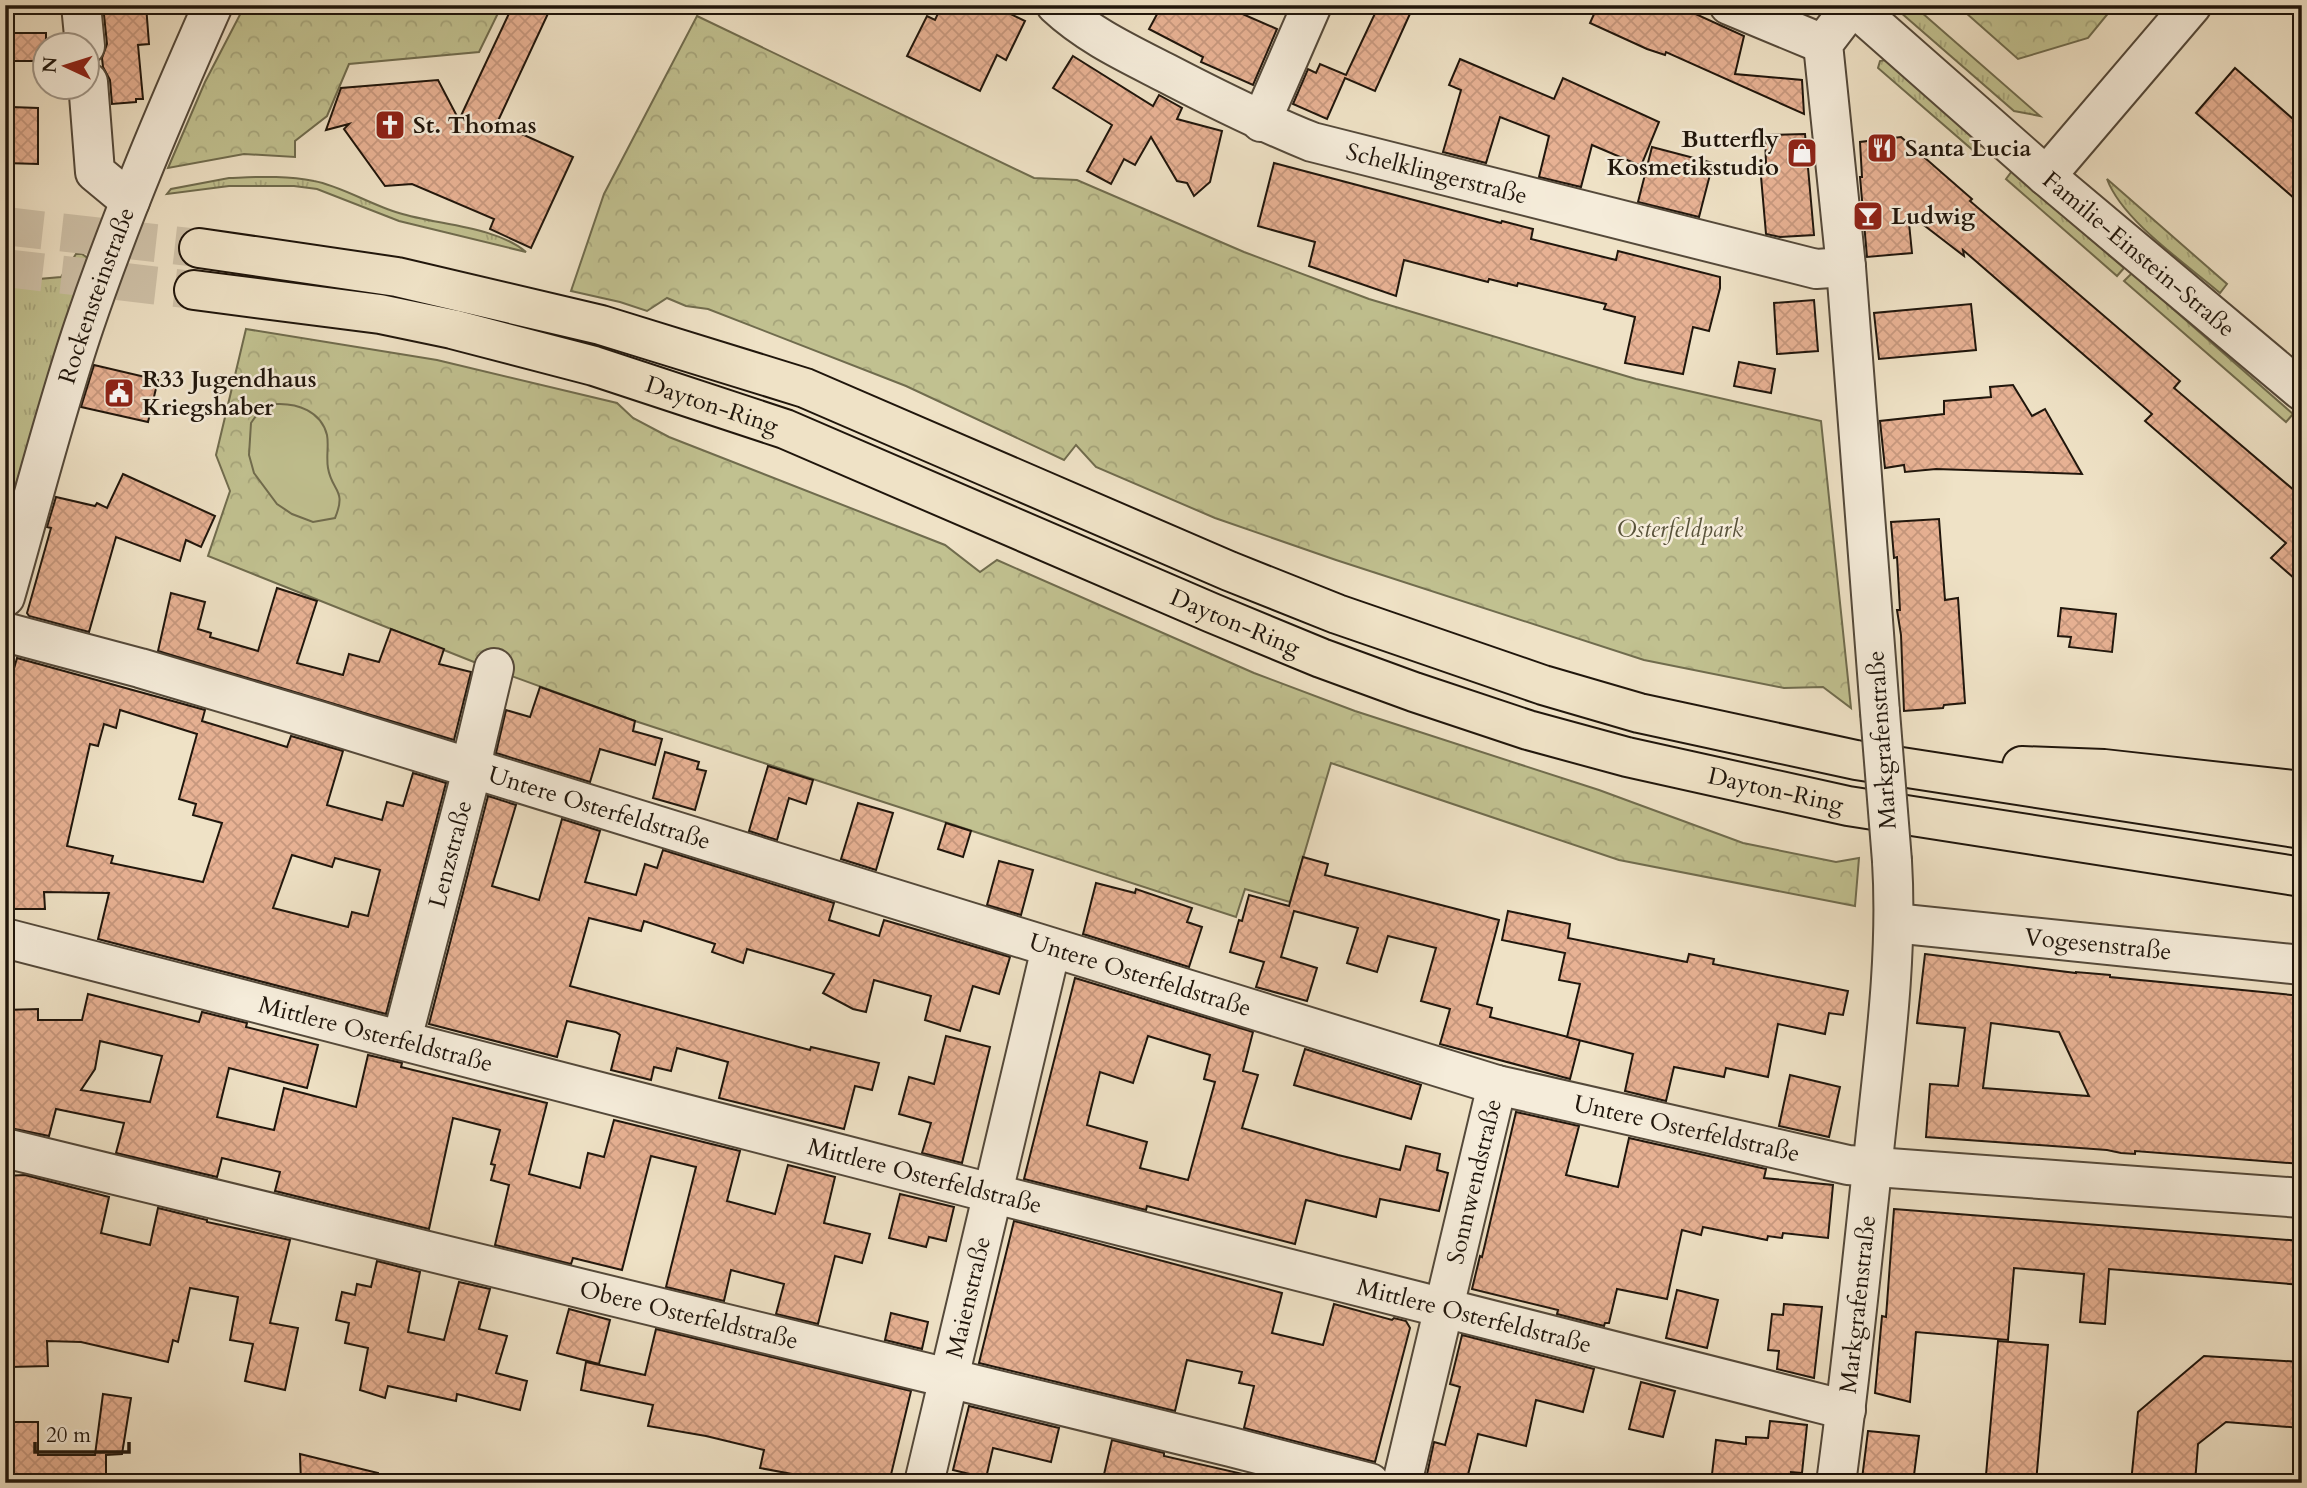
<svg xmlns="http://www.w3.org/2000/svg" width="2307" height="1488" font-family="Cardo,serif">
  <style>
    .grass { fill: url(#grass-tufts); stroke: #706c4e; stroke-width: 2 }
    .park { fill: url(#park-crowns); stroke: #706c4e; stroke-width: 2 }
    .pitch { fill: #c1c190; stroke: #706c4e; stroke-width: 2 }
    .building { fill: url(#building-cross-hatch); stroke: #20160c; stroke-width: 2; fill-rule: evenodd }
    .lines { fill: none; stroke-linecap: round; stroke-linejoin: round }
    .highway-tunnel { stroke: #d0c3aa; stroke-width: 38; stroke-dasharray: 38 19; stroke-linecap: butt }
    .minor-casing { stroke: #54493a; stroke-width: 42 }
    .highway-casing { stroke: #20160c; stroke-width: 42 }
    .minor { stroke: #f5ecda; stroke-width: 38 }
    .highway { stroke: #efe2c6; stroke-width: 38 }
    .minor-bridge-casing { stroke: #54493a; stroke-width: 42; stroke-linecap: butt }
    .minor-bridge { stroke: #f5ecda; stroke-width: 38 }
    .labels { text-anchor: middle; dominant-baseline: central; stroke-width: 5; stroke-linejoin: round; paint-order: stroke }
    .poi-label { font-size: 24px; font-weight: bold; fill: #20160c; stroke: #f5ecda; text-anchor: start }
    .street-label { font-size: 24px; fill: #20160c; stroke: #f5ecda }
    .park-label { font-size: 24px; font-style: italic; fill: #58523a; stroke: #f5ecda }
  </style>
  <defs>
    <pattern id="grass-tufts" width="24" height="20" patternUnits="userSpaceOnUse" patternTransform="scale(1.75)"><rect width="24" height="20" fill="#c1c190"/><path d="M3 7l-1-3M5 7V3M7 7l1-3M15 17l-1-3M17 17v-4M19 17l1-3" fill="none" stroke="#a6a57b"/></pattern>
    <pattern id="park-crowns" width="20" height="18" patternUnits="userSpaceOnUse" patternTransform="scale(1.75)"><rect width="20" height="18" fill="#c1c190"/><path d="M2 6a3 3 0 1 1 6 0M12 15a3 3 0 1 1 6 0" fill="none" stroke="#a6a57b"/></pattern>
    <pattern id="building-cross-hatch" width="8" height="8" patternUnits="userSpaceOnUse" patternTransform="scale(1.75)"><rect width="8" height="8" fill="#e8b294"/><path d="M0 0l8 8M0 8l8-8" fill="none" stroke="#c7987e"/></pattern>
  </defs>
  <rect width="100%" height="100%" fill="#efe2c6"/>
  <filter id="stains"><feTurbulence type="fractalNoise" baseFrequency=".00286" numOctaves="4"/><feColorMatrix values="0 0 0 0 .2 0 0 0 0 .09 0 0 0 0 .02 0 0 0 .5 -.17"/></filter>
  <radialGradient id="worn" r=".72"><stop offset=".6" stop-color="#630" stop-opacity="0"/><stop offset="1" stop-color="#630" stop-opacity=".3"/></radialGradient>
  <g class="grass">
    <path d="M1892 5H1913L2040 116 2014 111Z"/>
    <path d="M1885 60 1982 144 1975 152 1878 68 1880 61Z"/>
    <path d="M2012 171 2124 268 2117 276 2006 179Z"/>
    <path d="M229 178C257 177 286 175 314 181 341 186 371 205 399 213 437 225 495 226 526 252L399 221 317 189 294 186H229L167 194 171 189Z"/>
    <path d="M2107 179 2227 284 2220 293C2185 263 2122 220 2107 179Z"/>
    <path d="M76 254H82L89 259 5 518V282L61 277Z"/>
    <path d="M2132 273 2293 414 2286 422 2124 281Z"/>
  </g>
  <g class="park">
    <path d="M245 5H502L479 52 349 64 327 116 295 141V157L244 154 168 168 205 82Z"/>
    <path d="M1957 5H2115L2088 38 2018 59Z"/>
    <path d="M697 16 1034 178 1077 180 1244 252 1369 299 1636 379 1821 421 1851 708 1823 687 1784 688 1644 660 1336 560 1215 518 1096 467 1076 445 1064 460 906 386 708 309 686 306 667 298 647 311 620 302 571 291 604 194Z"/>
    <path d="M246 329 437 360 617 403 633 418 669 437 945 545 980 572 997 560 1254 673 1355 711 1599 790 1743 843 1836 862 1859 858 1855 906 1619 860 1331 763 1290 902 1245 889 1236 917 635 721 484 666 208 556 230 491 216 455Z"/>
  </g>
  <path class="pitch" d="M276 404C297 403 321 411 327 435 329 445 326 457 328 468 332 492 347 489 335 518L313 522 292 514 277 504 254 473 249 455 251 423 260 410Z"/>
  <g class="building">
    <path d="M103 5H146L149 44 138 45 143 99H136V102L112 104 110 80 103 67 102 58 107 44Z"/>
    <path d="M513 5H552L497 123 573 157 531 248 490 229 494 219 412 184 385 186 344 129 349 124 326 130 341 88 438 80 459 120Z"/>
    <path d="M942 5H992L1025 21 1006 60 997 55 980 91 907 56 927 16 935 20Z"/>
    <path d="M1162 5H1222L1277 29 1253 85 1201 62 1203 57 1149 29Z"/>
    <path d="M1379 5H1414L1375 91 1345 78 1327 119 1293 104 1308 69 1316 73 1320 64 1346 75Z"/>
    <path d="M1598 5H1676L1744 36 1735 74 1802 80 1804 114 1666 52 1665 55 1647 49 1590 23Z"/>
    <rect x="5" y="33" width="41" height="28"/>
    <path d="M1073 56 1153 106 1159 95 1182 108 1177 119 1222 131 1210 182 1194 196 1187 183 1177 181 1151 137 1135 165 1124 159 1111 184 1087 171 1112 125 1053 88Z"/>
    <path d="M1460 59 1554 99 1563 78 1659 122 1641 166 1592 145 1581 187 1539 177 1549 136 1500 117 1486 163 1443 152 1461 90 1449 85Z"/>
    <path d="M2235 68 2302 127V205L2196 113Z"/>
    <path d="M11 107 38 108V164L5 163V116L12 117Z"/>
    <path d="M1805 134 1814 235 1780 237 1766 234 1760 165 1766 164 1765 135Z"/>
    <path d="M1901 137 1972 199 1970 201 2180 381 2174 388 2302 497V585L2271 558 2286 543 2145 421 2152 414 1963 250 1964 256 1908 213 1912 253 1867 257 1860 177H1862L1860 142Z"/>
    <path d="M1652 147 1713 163 1699 217 1638 202Z"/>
    <path d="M1274 163 1501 223 1502 221 1533 229 1531 239 1616 260 1618 251 1720 277V288L1709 331 1693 327 1683 374 1625 363 1635 317 1604 309 1606 304 1518 283 1517 286 1489 279 1488 282 1404 260 1396 296 1309 266 1315 242 1258 226Z"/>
    <path d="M1814 300 1818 351 1777 354 1774 303Z"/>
    <path d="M1971 304 1976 350 1879 359 1874 313Z"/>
    <path d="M1739 362 1775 369 1771 393 1734 386Z"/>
    <path d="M94 365 158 380 148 422 81 407Z"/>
    <path d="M2013 385 2032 416 2045 409 2082 474 1936 469 1905 472 1904 465 1885 468 1880 421 1944 414V401L1991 397 1990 387Z"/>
    <path d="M123 474 215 516 201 547 186 540 180 561 116 537 89 632 29 616 27 613 51 528 47 527 56 497 95 506 97 503 107 508Z"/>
    <path d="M1939 519 1945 600 1958 598 1965 703 1944 705 1943 708 1904 711 1901 635 1897 610H1900L1897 557 1894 558 1891 522Z"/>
    <path d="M277 588 317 601 297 663 343 675 349 654 379 662 391 629 444 649 439 664 471 672 454 740 158 651 171 593 205 602 198 629 211 633 210 637 258 651Z"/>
    <path d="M2061 608 2116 614 2112 652 2069 647 2071 637 2058 636Z"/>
    <path d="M17 658 205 710 202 721 287 747 291 736 343 751 327 805 382 820 387 802 403 806 413 773 446 783 386 1014 98 939 109 893 44 892 45 909H5V700ZM120 710 197 734 179 799 196 804 193 815 222 823 203 882 111 863 113 856 67 846 90 744 98 746 104 724 116 728ZM292 855 332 867 335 858 380 870 368 916 352 912 348 927 273 908Z"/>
    <path d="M540 687 635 721 633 731 662 739 655 765 600 749 590 782 496 753 506 710 530 717Z"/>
    <path d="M665 752 699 762 697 769 706 771 695 810 653 798Z"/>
    <path d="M768 766 813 780 806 804 789 798 777 840 749 831Z"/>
    <path d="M488 796 516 805 492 886 539 900 562 819 600 831 585 882 636 895 645 864 657 868 663 850 834 903 829 920 879 936 884 920 1010 957 999 994 973 986 960 1031 925 1020 931 996 874 980 866 1012 853 1009 823 993 834 974 747 949 743 963 712 952 715 944 644 921 641 931 589 918 570 986 810 1050 811 1047 879 1063 872 1090 855 1086 844 1129 719 1098 728 1062 677 1048 671 1071 654 1067 651 1080 611 1070 620 1035 616 1032 567 1021 557 1057 429 1024Z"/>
    <path d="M858 803 893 813 876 870 841 859Z"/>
    <path d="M946 823 971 831 963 857 938 849Z"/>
    <path d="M1303 857 1328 864 1325 875 1499 920 1477 1004 1492 1008 1490 1017 1580 1040 1570 1079 1440 1044 1450 1009 1421 1001 1436 948 1388 936 1377 972 1347 963 1358 928 1294 911 1281 957 1317 968 1307 1001 1256 987 1264 962 1230 952 1239 920 1242 921 1249 895 1289 906Z"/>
    <path d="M999 861 1033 870 1021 915 987 905Z"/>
    <path d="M1096 883 1135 893 1136 889 1192 908 1187 922 1202 927 1189 967 1083 934Z"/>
    <path d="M1508 911 1570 924 1568 938 1687 962 1689 954 1714 959 1713 964 1848 991 1843 1015 1829 1013 1825 1034 1778 1024 1768 1077 1726 1068 1724 1077 1674 1067 1666 1101 1625 1091 1633 1054 1567 1037 1580 984 1559 980 1565 953 1502 940Z"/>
    <path d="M1925 954 2076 973V972L2110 975V977L2302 996V1164L2135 1151V1154L2121 1153 2107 1150 1926 1137 1930 1084 1958 1086 1965 1028 1917 1023ZM1991 1023 2059 1032 2089 1096 1983 1088Z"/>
    <path d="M1075 978 1253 1032 1243 1071 1258 1075 1242 1128 1338 1155 1400 1170 1406 1146 1440 1154 1437 1170 1448 1173 1439 1211 1380 1199 1376 1217 1306 1200 1295 1244 1147 1206 1146 1210 1024 1179ZM1148 1036 1210 1055 1204 1079 1215 1082 1188 1180 1140 1168 1147 1142 1087 1125 1100 1072 1133 1083Z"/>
    <path d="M88 994 199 1022 202 1012 247 1023 246 1027 318 1045 307 1088 229 1068 217 1117 274 1130 284 1088 356 1107 368 1055 402 1063 401 1067 547 1103 529 1174 580 1188 588 1153 604 1157 614 1120 740 1151 727 1201 775 1214 788 1165 835 1177 824 1223 870 1234 862 1263 835 1256 818 1324 776 1314 784 1284 731 1270 724 1301 666 1287 696 1167 651 1156 622 1270 573 1258 571 1264 495 1245 509 1185 491 1180 495 1165 491 1164 500 1130 453 1118 429 1229 275 1191 280 1172 222 1158 217 1177 116 1153 124 1123 56 1109 49 1136 5 1127V1010L38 1009V1020H82ZM100 1041 162 1056 150 1102 81 1090 95 1069Z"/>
    <path d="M946 1036 990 1047 962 1163 922 1153 931 1123 899 1114 909 1077 934 1084Z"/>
    <path d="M1305 1049 1421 1085 1411 1119 1294 1085Z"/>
    <path d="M1790 1075 1840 1087 1829 1137 1779 1126Z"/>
    <path d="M1516 1112 1579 1126 1566 1175 1618 1187 1629 1138 1766 1169 1764 1178 1833 1185 1828 1238 1783 1233 1782 1238 1768 1236 1767 1240 1703 1227 1701 1235 1682 1230 1667 1299 1617 1289 1609 1323H1605L1604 1326 1557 1314 1558 1310 1472 1289 1480 1256 1482 1257Z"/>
    <path d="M25 1175 109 1197 101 1233 150 1245 158 1208 207 1220V1222L290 1240 270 1323 298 1328 285 1390 245 1381 253 1344 230 1340 238 1297 190 1288 178 1342 173 1340 168 1362 81 1342 47 1341 48 1366 10 1367V1362H5V1176Z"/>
    <path d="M900 1194 954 1207 946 1241 929 1237 926 1247 889 1238Z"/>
    <path d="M1894 1209 2302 1241V1285L2109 1269 2105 1324 2080 1322 2084 1274 2014 1268 2008 1340 1916 1332 1910 1402 1875 1393 1882 1316 1886 1317Z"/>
    <path d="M1014 1221 1282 1293 1272 1333 1323 1345 1334 1304 1392 1320 1394 1318 1406 1321 1410 1328 1375 1462 1244 1428 1254 1386 1239 1383 1242 1372 1187 1360 1175 1411 979 1363Z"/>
    <path d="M377 1261 420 1272 408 1332 444 1340 459 1282 490 1289 479 1329 507 1336 496 1373 527 1381 520 1410 457 1394 456 1401 388 1386 385 1398 360 1390 368 1348 345 1343 349 1323 336 1320 342 1292 355 1295 357 1284 371 1287Z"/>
    <path d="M1677 1290 1718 1300 1707 1348 1666 1338Z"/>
    <path d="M1784 1304 1822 1307 1814 1378 1777 1369 1779 1351 1768 1350 1772 1314 1783 1315Z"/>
    <path d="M569 1309 610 1320 599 1364 557 1353Z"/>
    <path d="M891 1313 928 1322 922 1349 885 1340Z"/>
    <path d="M656 1329 911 1391 889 1483H806L808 1477 760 1468 764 1450 706 1436 648 1426 653 1405 581 1390 586 1362 645 1375Z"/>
    <path d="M1462 1335 1594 1369 1583 1412 1536 1400 1526 1446 1478 1434 1466 1483H1442L1426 1479 1434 1442 1445 1445 1460 1387 1450 1384Z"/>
    <path d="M1998 1341 2048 1345 2036 1483H1995L1996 1476 1986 1475Z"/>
    <path d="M2204 1356 2302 1362V1428L2226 1422 2198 1444 2195 1483H2131L2138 1412Z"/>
    <path d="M1641 1382 1675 1391 1663 1437 1629 1429Z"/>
    <path d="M103 1394 131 1398 122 1454 106 1455V1483H5V1422H38V1455H95Z"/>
    <path d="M969 1406 1059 1428 1051 1462 993 1448 986 1478 953 1470Z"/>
    <path d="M1770 1421 1807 1425 1802 1473 1791 1472 1790 1483H1711L1716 1440 1746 1444V1437L1768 1438Z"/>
    <path d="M1868 1431 1919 1436 1913 1483 1862 1479Z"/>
    <path d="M1112 1440 1164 1453V1456L1282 1483H1102Z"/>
    <path d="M300 1454 378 1473 377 1483H301Z"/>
  </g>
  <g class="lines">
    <g class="highway-tunnel">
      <path d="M5 226 199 248"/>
      <path d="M5 268 194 290"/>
    </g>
    <g class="minor-casing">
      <g id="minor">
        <path d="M81 5 85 46"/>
        <path id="s1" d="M1056 5C1088 35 1127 53 1166 73 1214 98 1262 122 1312 142L1816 269 1846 267"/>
        <path d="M1729 5 1823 44"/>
        <path id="s2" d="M1852 5 2046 176 2302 391"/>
        <path d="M1852 6 1823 44 1846 267 1880 712"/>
        <path d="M88 82 95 172 130 201"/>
        <path d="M1261 122 1312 5"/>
        <path d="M2046 176 2192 5"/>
        <path id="s3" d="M5 597C31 507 54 415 84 326 121 217 166 111 213 5"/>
        <path id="s4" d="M5 632 140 668 319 721 1497 1085 1848 1165 2302 1198"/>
        <path id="s5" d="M1894 923 2302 965"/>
        <path id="s6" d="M5 938 991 1193 1846 1410"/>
        <path id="s7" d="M402 1039 472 770 475 748 494 668"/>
        <path id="s8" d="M5 1148 1231 1447 1370 1483"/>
        <path id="s9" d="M924 1483 1051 948"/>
        <path id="s10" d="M1402 1483 1497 1085"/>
        <path id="s11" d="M1836 1483C1851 1373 1862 1262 1874 1151 1884 1055 1898 958 1892 861"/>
      </g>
    </g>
    <g class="highway-casing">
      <g id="highway">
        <path d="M199 248 397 277 601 325 805 388 1229 571 1337 614 1543 685 1639 713 1856 760 2302 829"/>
        <path id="s12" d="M194 290 380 314 452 329 594 366 785 429 1212 613 1321 658 1414 692 1528 730 1627 757 1848 806 2302 877"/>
        <path d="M2022 766 2104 769 2302 791"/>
      </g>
    </g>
    <use href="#minor" class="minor"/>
    <use href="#highway" class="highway"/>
    <g class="minor-bridge-casing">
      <path id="minor-bridge" d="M1880 712 1892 861"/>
    </g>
    <use href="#minor-bridge" class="minor-bridge"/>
  </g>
  <defs>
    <g id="church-square" transform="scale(1.575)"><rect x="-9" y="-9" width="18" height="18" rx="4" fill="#8f2418" stroke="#f5ecda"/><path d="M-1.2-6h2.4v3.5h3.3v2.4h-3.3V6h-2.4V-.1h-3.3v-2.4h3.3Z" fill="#fff"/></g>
    <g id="restaurant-square" transform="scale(1.575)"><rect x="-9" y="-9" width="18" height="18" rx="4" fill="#8f2418" stroke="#f5ecda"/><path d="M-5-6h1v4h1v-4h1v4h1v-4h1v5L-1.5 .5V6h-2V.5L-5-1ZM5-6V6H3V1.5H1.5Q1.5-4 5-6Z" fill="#fff"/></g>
    <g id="shop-square" transform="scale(1.575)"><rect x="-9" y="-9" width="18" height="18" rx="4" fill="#8f2418" stroke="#f5ecda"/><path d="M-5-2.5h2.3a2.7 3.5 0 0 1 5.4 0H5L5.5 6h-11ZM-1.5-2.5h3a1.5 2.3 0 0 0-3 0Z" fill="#fff"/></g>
    <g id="bar-square" transform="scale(1.575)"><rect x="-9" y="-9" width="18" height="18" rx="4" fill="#8f2418" stroke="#f5ecda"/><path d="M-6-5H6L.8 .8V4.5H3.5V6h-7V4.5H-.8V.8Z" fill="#fff"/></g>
    <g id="civic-square" transform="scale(1.575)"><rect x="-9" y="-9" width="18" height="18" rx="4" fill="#8f2418" stroke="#f5ecda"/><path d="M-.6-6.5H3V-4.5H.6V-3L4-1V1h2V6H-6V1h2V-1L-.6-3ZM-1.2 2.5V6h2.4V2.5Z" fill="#fff"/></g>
  </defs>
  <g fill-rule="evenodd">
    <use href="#church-square" x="390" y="125"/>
    <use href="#restaurant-square" x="1882" y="148"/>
    <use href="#shop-square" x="1802" y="153"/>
    <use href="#bar-square" x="1868" y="216"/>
    <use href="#civic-square" x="119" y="393"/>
  </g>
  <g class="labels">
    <g class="poi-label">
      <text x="413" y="125">St. Thomas</text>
      <text x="1779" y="139" text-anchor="end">Butterfly<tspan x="1779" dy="28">Kosmetikstudio</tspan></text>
      <text x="1905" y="148">Santa Lucia</text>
      <text x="1891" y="216">Ludwig</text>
      <text x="142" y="379">R33 Jugendhaus<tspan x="142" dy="28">Kriegshaber</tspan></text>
    </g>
    <g class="street-label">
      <text stroke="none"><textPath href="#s1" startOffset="420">Schelklingerstraße</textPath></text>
      <text stroke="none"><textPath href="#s2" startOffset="380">Familie-Einstein-Straße</textPath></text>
      <text stroke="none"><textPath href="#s3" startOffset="315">Rockensteinstraße</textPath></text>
      <text stroke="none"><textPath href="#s12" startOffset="532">Dayton-Ring</textPath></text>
      <text stroke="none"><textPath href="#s12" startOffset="1099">Dayton-Ring</textPath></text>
      <text transform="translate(1882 740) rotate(-94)">Markgrafenstraße</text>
      <text stroke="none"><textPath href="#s12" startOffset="1666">Dayton-Ring</textPath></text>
      <text stroke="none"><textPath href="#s4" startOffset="620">Untere Osterfeldstraße</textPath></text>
      <text stroke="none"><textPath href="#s7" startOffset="191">Lenzstraße</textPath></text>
      <text stroke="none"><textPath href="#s5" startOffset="205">Vogesenstraße</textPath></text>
      <text stroke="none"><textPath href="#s4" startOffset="1186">Untere Osterfeldstraße</textPath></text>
      <text stroke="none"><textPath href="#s6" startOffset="383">Mittlere Osterfeldstraße</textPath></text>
      <text stroke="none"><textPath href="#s4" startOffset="1754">Untere Osterfeldstraße</textPath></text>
      <text stroke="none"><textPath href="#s6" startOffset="950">Mittlere Osterfeldstraße</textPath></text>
      <text stroke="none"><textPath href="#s10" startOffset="310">Sonnwendstraße</textPath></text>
      <text stroke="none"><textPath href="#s9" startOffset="191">Maienstraße</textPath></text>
      <text stroke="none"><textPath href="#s11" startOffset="180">Markgrafenstraße</textPath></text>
      <text stroke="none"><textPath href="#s8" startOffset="704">Obere Osterfeldstraße</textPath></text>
      <text stroke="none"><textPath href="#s6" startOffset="1517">Mittlere Osterfeldstraße</textPath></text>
    </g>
    <g class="park-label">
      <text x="1680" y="529">Osterfeldpark</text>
    </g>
  </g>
  <rect width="2307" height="1488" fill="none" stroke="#efe2c6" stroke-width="28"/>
  <rect x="7" y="7" width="2293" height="1474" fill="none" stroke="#20160c" stroke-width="3.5"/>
  <rect x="14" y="14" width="2279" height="1460" fill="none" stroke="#20160c" stroke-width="2"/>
  <g transform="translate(66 66) rotate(274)"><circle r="33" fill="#f5ecda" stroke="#a09688" stroke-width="2"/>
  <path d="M0-5L12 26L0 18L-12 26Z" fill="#8f2418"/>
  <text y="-10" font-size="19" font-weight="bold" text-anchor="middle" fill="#20160c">N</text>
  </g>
  <path d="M35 1442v10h94v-10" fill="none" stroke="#20160c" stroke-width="3.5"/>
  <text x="46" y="1442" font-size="21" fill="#20160c" stroke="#f5ecda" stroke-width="5" paint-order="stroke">20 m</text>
  <rect width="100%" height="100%" filter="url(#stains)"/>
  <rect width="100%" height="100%" fill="url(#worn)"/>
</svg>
